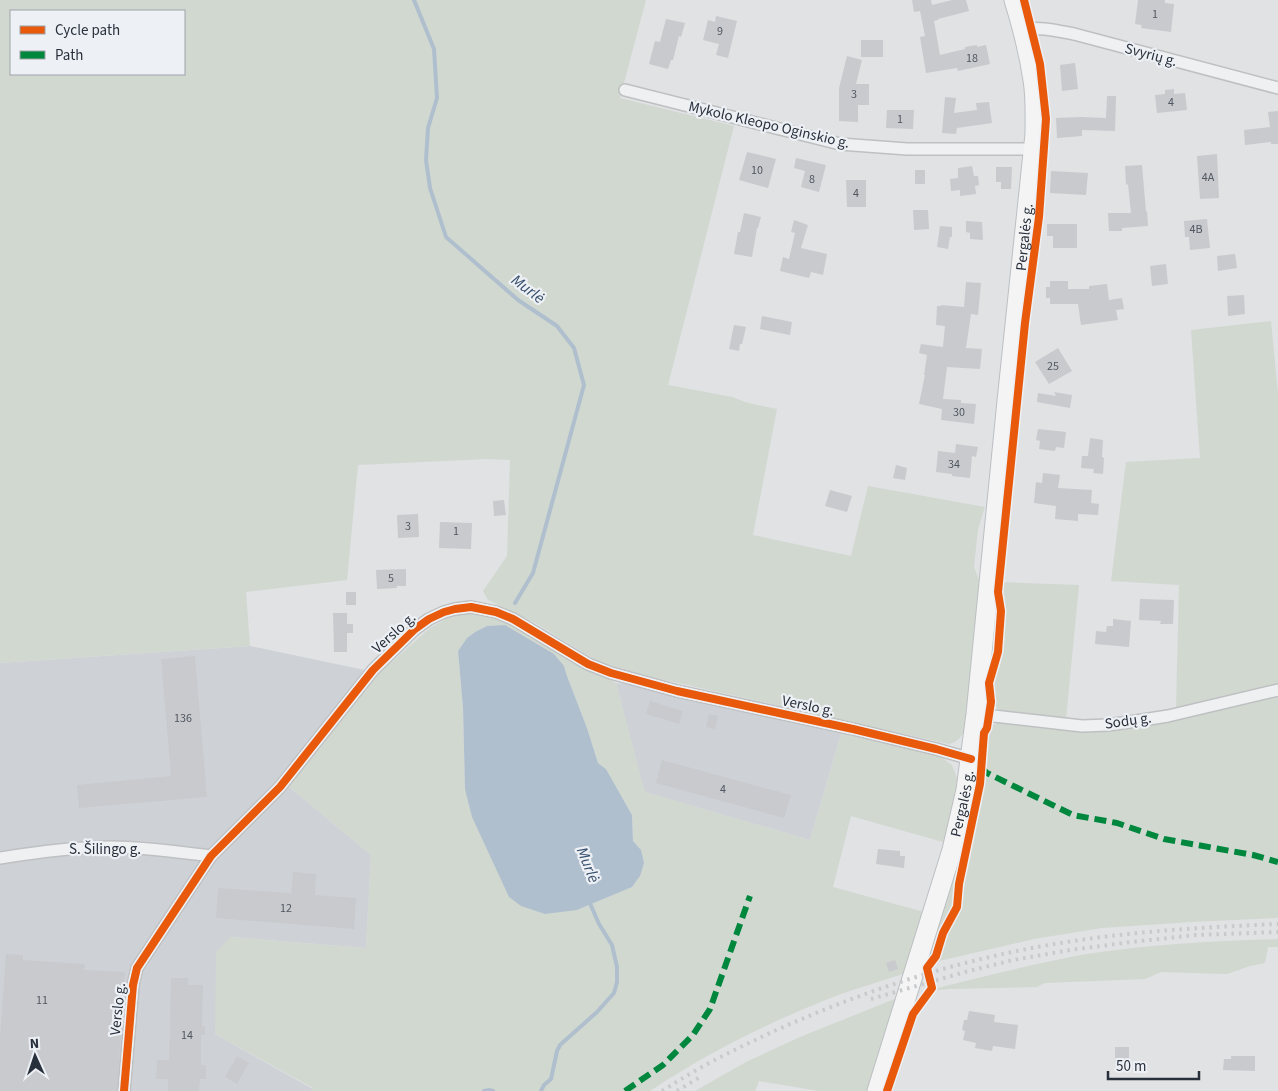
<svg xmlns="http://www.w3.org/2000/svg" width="1278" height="1091" font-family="'Source Sans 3',sans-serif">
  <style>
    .built { fill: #ced2d7 }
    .green { fill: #d1d8d0; fill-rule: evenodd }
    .water { fill: #b0bfce }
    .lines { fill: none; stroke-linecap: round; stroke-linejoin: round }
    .stream { stroke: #b0bfce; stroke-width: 4 }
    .building { fill: #c8cacd }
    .minor-casing { stroke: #bec0c2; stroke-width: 14 }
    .primary-casing { stroke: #bcbfc2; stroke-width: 21 }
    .minor { stroke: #eff0f1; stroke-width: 11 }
    .primary { stroke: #f4f4f5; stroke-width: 19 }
    .rail { stroke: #c8cacc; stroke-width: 4; stroke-dasharray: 2.5 5; stroke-linecap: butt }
    .quiet { stroke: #00873e; stroke-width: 6; stroke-dasharray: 12 6; stroke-linecap: butt }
    .cycleway-casing { stroke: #edf0f4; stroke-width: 11 }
    .cycleway { stroke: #e8590c; stroke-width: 8 }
    .labels { text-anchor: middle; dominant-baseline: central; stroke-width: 4.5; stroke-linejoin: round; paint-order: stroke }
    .number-label { font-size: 12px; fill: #515761 }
    .street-label { font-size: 15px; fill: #28303c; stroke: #edf0f4 }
    .water-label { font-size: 16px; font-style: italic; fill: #364f6d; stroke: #edf0f4 }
  </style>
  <rect width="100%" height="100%" fill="#e0e2e4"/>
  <g class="built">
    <path d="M250 646 379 673 288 786 371 855 366 948 230 937 215 1034 313 1089 311 1091H0V663Z"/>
    <path d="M616 683 634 685 842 731 810 840 644 792Z"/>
  </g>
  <g class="green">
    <path d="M0 0H646L620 98 734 126 668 385 732 397 748 403 777 409 753 535 851 556 868 486 985 507 978 529 974 567 979 580 967 723C964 734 960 741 949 744L638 674 597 661 535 623 488 600 483 591 507 556 510 460 487 459 358 465 347 580 246 592 250 646 0 663ZM11 11H184V74H11Z"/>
    <path d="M1271 321 1278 394V684L1176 708 1179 585 1111 581 1126 462 1200 458 1191 330Z"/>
    <path d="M999 582 1079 585 1066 719 999 710 991 702 989 683Z"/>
    <path d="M475 611 499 617 616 683 645 792 810 840 842 731 939 756 952 765 958 781V792L943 842 851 816 833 887 924 912 906 973C882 981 857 988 833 997 769 1022 707 1053 650 1091H311L313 1088 215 1034 216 952 230 937 366 948 371 855 288 786 379 673 430 628 451 616ZM487 626 564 666 567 676 587 728 598 763 606 769 632 815 633 841 641 850 640 876 632 887 577 910 465 789 463 708 458 651 467 638 475 632Z"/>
    <path d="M1278 695V918L1191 922 1102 928 1034 939 926 964 969 816 984 733C989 725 996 723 1004 722L1066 731H1113L1139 727Z"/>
    <path d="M1278 939V947H1268L1265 963 1250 966 1227 974 1161 972 1145 979 1045 983 1037 987 949 989 920 992C975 979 1031 964 1087 954 1150 944 1215 941 1278 939Z"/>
    <path d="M897 998 867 1091H819L759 1081 755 1091H695L746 1062 800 1037Z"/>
  </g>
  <path class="water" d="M505 625 554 654 564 666 567 676 587 728 598 763 606 769 632 815 633 841 641 850 644 863 640 876 632 887 577 910 545 914 521 906 509 897 472 817 465 789 463 708 458 651 467 638 475 632 487 626Z"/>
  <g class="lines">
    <g class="stream">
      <path d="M414 0 434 49 437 98 428 128 426 160 430 188 446 237 518 300 557 326 574 348 584 385 533 573 515 603"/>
      <path d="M484 1091 489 1090 493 1091"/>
      <path d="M541 1091 544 1085 551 1079 557 1051 560 1045 597 1012 614 993 617 982V967L612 945 599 924 589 901"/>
    </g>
  </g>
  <g class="building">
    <path d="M912 0H931L932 5 952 0H966L969 11 938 19V20L934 21 940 55 965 49V47L977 45V47L986 45 990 64 958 71 957 68 926 73 920 37 925 36 920 11 914 12Z"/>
    <path d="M1138 0H1165V3L1174 4 1171 32 1141 28 1142 25 1135 24Z"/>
    <path d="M716 16 737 21 728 58 716 55 719 44 703 40 708 20 715 22Z"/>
    <path d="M666 19 685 23 681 37 679 36 673 60H671L668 69 649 64 655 41 660 42Z"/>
    <rect x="861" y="40" width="22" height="17"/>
    <path d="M847 56 862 60 856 84H869V105H858V122L839 121V88Z"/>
    <path d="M1075 63 1078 89 1062 91 1060 65Z"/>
    <path d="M1174 89V94L1185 93 1187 110 1157 113 1155 95 1165 94V90Z"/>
    <path d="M1107 96H1116L1115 131 1082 130V136L1057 138 1056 118 1081 117 1106 118Z"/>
    <path d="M945 97 956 98 954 113 977 110 976 103 989 102 992 123 957 128 956 134 942 133Z"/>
    <path d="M887 110H914L913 129 886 128Z"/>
    <path d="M1278 111V144H1271V142L1245 145 1244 130 1270 127 1268 112Z"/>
    <path d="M747 152 776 159 768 188 739 180Z"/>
    <path d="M1217 154 1219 198 1200 199 1197 156Z"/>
    <path d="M796 158 826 165 819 192 801 187 805 171 794 168Z"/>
    <path d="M1142 165 1146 212 1147 211 1148 226 1122 228V231H1109L1108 213H1131L1128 184 1126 185 1125 166Z"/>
    <path d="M972 166 974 176H978L979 185 975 186 976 194 960 196V190L951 191 950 179 958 178V168Z"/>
    <path d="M996 167H1012L1011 189H1001V182H996Z"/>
    <rect x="915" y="170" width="10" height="14"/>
    <path d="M1051 171 1088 173 1086 195 1050 193Z"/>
    <path d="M846 180H866V207H847Z"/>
    <path d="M913 210H928L929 229 914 230Z"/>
    <path d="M744 213 761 217 758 228H757L752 257 734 254 738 232H740Z"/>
    <path d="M1207 219 1210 248 1190 250 1189 237H1185L1184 221Z"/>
    <path d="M794 220 808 225 801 248 827 254 823 275 811 272 809 278 780 271 783 257 789 259 795 233 791 232Z"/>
    <path d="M966 221 982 222 983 240 970 239V233L966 232Z"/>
    <path d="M1047 224H1077V248H1053V236H1047Z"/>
    <path d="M940 226 952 227V237H950L948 249 937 247Z"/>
    <path d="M1235 254 1237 268 1218 271 1217 256Z"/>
    <path d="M1166 264 1168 284 1152 286 1150 266Z"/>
    <path d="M1050 281H1068V289H1089V286L1107 284 1109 300 1122 298 1124 309 1116 310 1118 320 1081 325 1078 304H1050V298H1046V287H1050Z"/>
    <path d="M966 282 981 283 978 315 971 314 966 348 982 349 980 369 947 367 943 399 961 400V403L976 404 974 424 941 420 942 409 919 404 925 375H924L927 355 919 353 921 344 943 347 945 326 936 325 937 306H941V305L964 307Z"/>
    <path d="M1244 295 1245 314 1228 316 1227 296Z"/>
    <path d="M762 316 792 322 790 335 760 329Z"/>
    <path d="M734 325 746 327 742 344H740L739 351 729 349Z"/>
    <path d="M1058 348 1072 371 1049 384 1035 362Z"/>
    <path d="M1054 392 1072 395 1070 408 1037 402 1038 393 1056 396Z"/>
    <path d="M1038 429 1066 432 1064 448 1056 447 1055 451 1039 449 1040 441 1036 440Z"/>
    <path d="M1090 438 1103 440 1102 457 1104 458 1103 474 1093 473 1094 469 1081 468 1082 456H1088Z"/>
    <path d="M956 444 978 447 976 457 972 456 970 478 952 476V474L936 472 938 451 955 453Z"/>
    <path d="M896 465 907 468 905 480 893 478Z"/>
    <path d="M1043 473 1060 475 1058 488 1092 490 1091 503 1099 504 1098 515 1078 514V521L1055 519 1056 506 1034 503 1036 482 1042 483Z"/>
    <path d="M830 490 852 496 847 512 825 506Z"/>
    <path d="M504 500 506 515 494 516 493 501Z"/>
    <path d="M418 514 419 537 398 538 397 515Z"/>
    <path d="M440 522 472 523 471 549 439 548Z"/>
    <path d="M406 569V586H397V588L377 589 376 570Z"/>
    <rect x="346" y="592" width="10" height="13"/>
    <path d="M1140 599 1174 600 1173 624H1160L1161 621 1139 620Z"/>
    <path d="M333 613H347V624H353V633H347V652H334Z"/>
    <path d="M1113 619 1131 621 1129 647 1095 644 1096 631 1106 632 1107 626H1113Z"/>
    <path d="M195 656 207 797 79 808 77 785 171 776 161 659Z"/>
    <path d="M650 701 683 711 679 724 646 714Z"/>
    <path d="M709 714 718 716 715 729 706 727Z"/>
    <path d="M662 760 791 795 784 818 656 783Z"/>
    <path d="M878 849 900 851V856H905L904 868 876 864Z"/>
    <path d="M293 872 316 874 315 895 356 898 354 929 216 918 218 888 291 893Z"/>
    <path d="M6 954 23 955V960L85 964 84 970 125 972 122 1020 117 1091H0V1036Z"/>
    <path d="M895 960 898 969 889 972 886 963Z"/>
    <path d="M171 978H188V985H203L202 1026H205V1035H201V1065H206V1079H200L199 1091H168V1079H156L157 1060H169Z"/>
    <path d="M969 1011 995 1015 994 1022 1018 1025 1015 1049 993 1046 992 1051 975 1048 976 1043 963 1040 965 1031 962 1030 964 1020H967Z"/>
    <path d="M1115 1047H1129V1066L1115 1067Z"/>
    <path d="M237 1056 249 1063 237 1084 225 1077Z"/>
    <path d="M1231 1056H1255V1071L1223 1070 1224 1059H1231Z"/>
  </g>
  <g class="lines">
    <g class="minor-casing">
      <g id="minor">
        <path d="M1022 30C1039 26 1058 31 1074 34L1278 88"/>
        <path d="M625 90 840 144 907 149H1034"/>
        <path d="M976 714 1082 726 1108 725 1136 721 1168 716 1278 690"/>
        <path d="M0 858C37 852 74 847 111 847 144 847 178 852 211 856"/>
        <path d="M124 1091 133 985 137 968 211 856 280 787 373 670 415 629 429 619 444 612 455 609 471 607 496 612 513 619 588 664 611 673 677 691 853 729 936 749 971 759"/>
      </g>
    </g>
    <g class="primary-casing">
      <g id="primary">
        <path id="s1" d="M877 1091 952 850 966 790 976 714 1007 401 1035 134C1035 116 1036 98 1033 80 1029 53 1022 26 1014 0"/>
      </g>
    </g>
    <use href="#minor" class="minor"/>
    <use href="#primary" class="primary"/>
    <g class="rail">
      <path d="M871 999 965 972 1013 960 1070 950 1131 942 1196 935 1278 932"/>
      <path d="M662 1091C678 1081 694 1071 711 1062 822 1004 943 961 1067 942 1137 931 1207 927 1278 924"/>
      <path d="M677 1091 700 1077"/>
    </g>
    <g class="quiet">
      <path d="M981 767 987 773 1073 815 1117 823 1164 839 1253 855 1278 862"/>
      <path d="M625 1091 663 1065 693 1035 710 1009 750 896"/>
    </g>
    <g class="cycleway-casing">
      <g id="cycleway">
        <path d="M124 1091 133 985 137 968 211 856 280 787 373 670 415 629 429 619 444 612 455 609 471 607 496 612 513 619 588 664 611 673 677 691 853 729 936 749 971 759"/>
        <path d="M887 1091 913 1014 932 988 927 968 936 956 943 933 957 907 959 884 980 784 984 733 987 728 991 702 989 683 998 652 1001 611 998 592 1025 323 1039 217 1046 119 1040 64 1024 0"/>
      </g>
    </g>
    <use href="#cycleway" class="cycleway"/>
  </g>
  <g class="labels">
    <g class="number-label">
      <text x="1155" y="14">1</text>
      <text x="720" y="31">9</text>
      <text x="972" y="58">18</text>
      <text x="854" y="94">3</text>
      <text x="1171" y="102">4</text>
      <text x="900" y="119">1</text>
      <text x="757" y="170">10</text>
      <text x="1208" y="177">4A</text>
      <text x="812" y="179">8</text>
      <text x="856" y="193">4</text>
      <text x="1196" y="229">4B</text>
      <text x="1053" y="366">25</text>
      <text x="959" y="412">30</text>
      <text x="954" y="464">34</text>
      <text x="408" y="526">3</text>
      <text x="456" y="531">1</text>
      <text x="391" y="578">5</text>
      <text x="183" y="718">136</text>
      <text x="723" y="789">4</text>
      <text x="286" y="908">12</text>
      <text x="42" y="1000">11</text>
      <text x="187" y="1035">14</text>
    </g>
    <g class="street-label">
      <text transform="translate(1151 55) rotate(15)">Svyrių g.</text>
      <text transform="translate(769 125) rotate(13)">Mykolo Kleopo Oginskio g.</text>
      <text stroke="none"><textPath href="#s1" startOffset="870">Pergalės g.</textPath></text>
      <text transform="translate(394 633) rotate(-42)">Verslo g.</text>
      <text transform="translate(808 706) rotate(12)">Verslo g.</text>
      <text transform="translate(1128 721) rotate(-8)">Sodų g.</text>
      <text stroke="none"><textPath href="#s1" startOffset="300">Pergalės g.</textPath></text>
      <text x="105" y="849">S. Šilingo g.</text>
      <text transform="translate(118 1009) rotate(-84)">Verslo g.</text>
    </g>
    <g class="water-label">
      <text transform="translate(528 289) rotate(37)">Murlė</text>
      <text transform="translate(588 865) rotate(68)">Murlė</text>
    </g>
  </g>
  <rect x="10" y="10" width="175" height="65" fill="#edf0f4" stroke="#9ea3aa"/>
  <rect x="20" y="26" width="25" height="8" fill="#e8590c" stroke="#9ea3aa"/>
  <text x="55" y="35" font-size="15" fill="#28303c">Cycle path</text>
  <rect x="20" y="51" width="25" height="8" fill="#00873e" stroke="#9ea3aa"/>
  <text x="55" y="60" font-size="15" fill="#28303c">Path</text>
  <g transform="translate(35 1056) rotate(357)" stroke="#edf0f4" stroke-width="4" paint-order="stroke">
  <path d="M0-4L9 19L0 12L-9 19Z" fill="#28303c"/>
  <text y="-8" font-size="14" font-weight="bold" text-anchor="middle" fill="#28303c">N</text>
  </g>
  <path d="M1108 1071v8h91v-8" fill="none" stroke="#28303c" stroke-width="2.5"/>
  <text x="1116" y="1071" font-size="15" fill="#28303c" stroke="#edf0f4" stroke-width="4" paint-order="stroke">50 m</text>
</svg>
